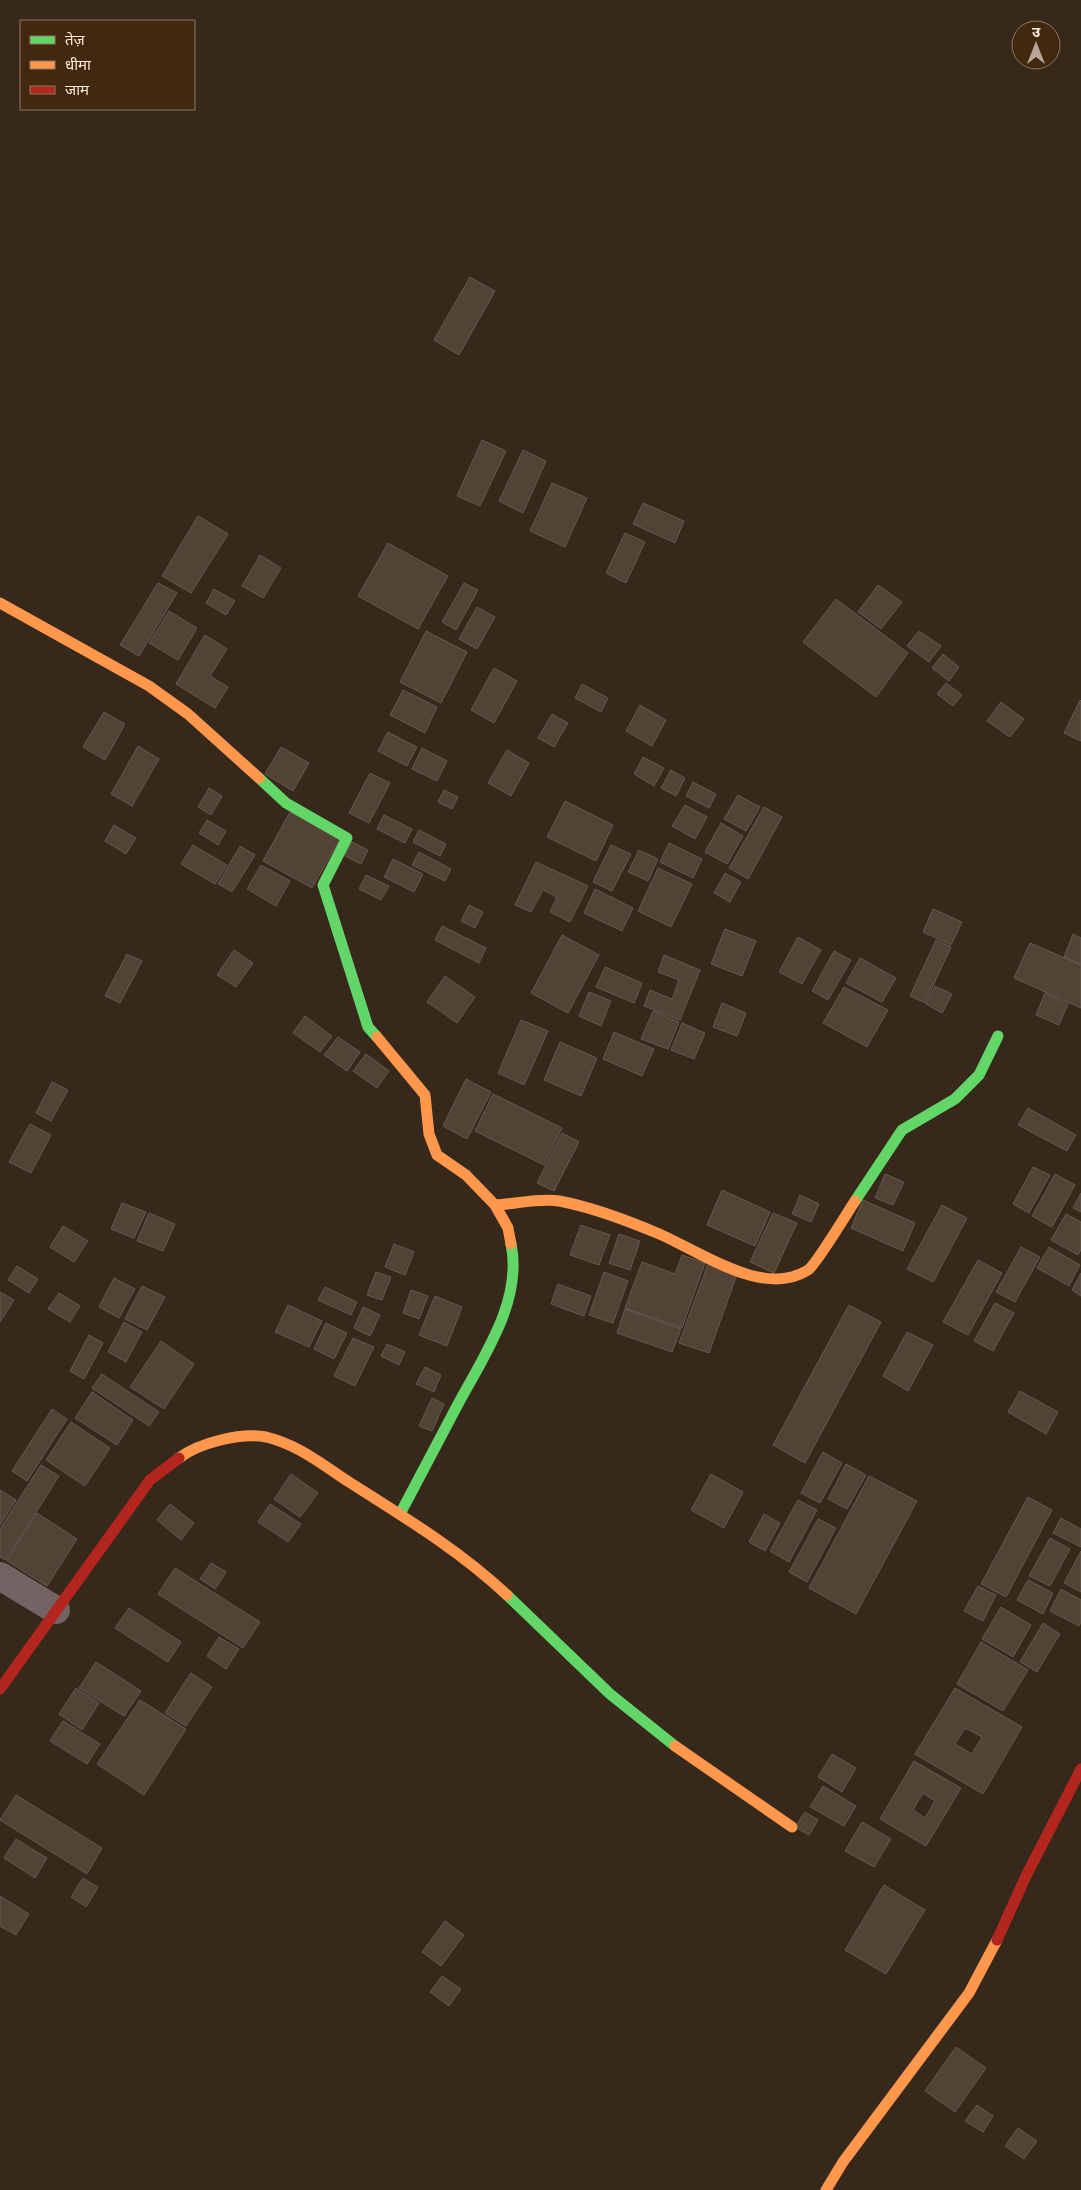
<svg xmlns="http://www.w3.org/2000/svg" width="1081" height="2190" font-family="Raleway,'Noto Sans Devanagari',sans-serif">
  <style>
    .building { fill: #514336; stroke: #65594f; fill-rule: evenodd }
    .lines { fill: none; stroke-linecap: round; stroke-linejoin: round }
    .street { stroke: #726365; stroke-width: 28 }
    .fast { stroke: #63d668; stroke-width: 11 }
    .slow { stroke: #ff974d; stroke-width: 11 }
    .jam { stroke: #b3261e; stroke-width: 11 }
  </style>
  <rect width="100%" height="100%" fill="#36281b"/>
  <g class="building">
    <path d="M470 277 495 291 459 355 434 340Z"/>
    <path d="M482 440 506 451 480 506 457 496Z"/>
    <path d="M523 450 546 461 523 513 499 501Z"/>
    <path d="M552 483 587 498 565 547 530 531Z"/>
    <path d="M643 503 684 521 675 543 633 524Z"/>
    <path d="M198 516 228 534 191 593 162 576Z"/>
    <path d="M625 533 645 542 626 583 606 573Z"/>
    <path d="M388 543 448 576 418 629 358 596Z"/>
    <path d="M260 555 281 568 263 598 242 586Z"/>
    <path d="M158 583 177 593 139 656 120 645Z"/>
    <path d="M464 583 478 590 456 630 442 622Z"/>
    <path d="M878 585 902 602 881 629 858 612Z"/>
    <path d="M214 589 235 601 226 615 206 603Z"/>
    <path d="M836 599 908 653 876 697 803 642Z"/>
    <path d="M477 607 495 617 477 649 459 639Z"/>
    <path d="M169 611 197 628 178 660 149 643Z"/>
    <path d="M426 631 467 652 441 703 400 682Z"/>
    <path d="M919 631 941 646 929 662 907 646Z"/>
    <path d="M205 635 227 649 210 676 228 687 215 708 176 684Z"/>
    <path d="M943 654 959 667 949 681 932 668Z"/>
    <path d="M494 668 517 681 494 723 471 710Z"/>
    <path d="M946 683 962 695 953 706 937 694Z"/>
    <path d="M582 684 608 698 601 712 575 698Z"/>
    <path d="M403 690 437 707 425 733 390 715Z"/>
    <path d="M1080 700 1081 701V741L1064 733Z"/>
    <path d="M1001 702 1024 719 1010 737 987 721Z"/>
    <path d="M640 705 666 720 652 746 626 731Z"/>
    <path d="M104 712 125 724 105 760 83 747Z"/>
    <path d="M552 714 568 723 554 747 538 738Z"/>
    <path d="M388 732 417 747 407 766 378 751Z"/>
    <path d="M138 746 159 759 132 806 111 794Z"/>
    <path d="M281 747 309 763 293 791 265 774Z"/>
    <path d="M422 748 447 761 437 781 412 769Z"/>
    <path d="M507 750 529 763 511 796 488 783Z"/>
    <path d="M643 757 664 768 654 786 634 774Z"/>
    <path d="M671 770 685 778 676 796 661 788Z"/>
    <path d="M370 773 390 783 369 823 349 813Z"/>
    <path d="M693 782 716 794 709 808 686 796Z"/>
    <path d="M209 788 222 796 211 815 198 807Z"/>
    <path d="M444 790 458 797 452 809 438 802Z"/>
    <path d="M738 795 760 807 746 831 724 819Z"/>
    <path d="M565 801 613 825 596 861 547 837Z"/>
    <path d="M685 805 707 817 695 839 672 826Z"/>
    <path d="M764 807 782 817 748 879 729 868Z"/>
    <path d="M290 812 340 839 312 888 263 861Z"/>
    <path d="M384 815 412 829 405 843 377 829Z"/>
    <path d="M207 820 226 831 218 845 199 833Z"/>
    <path d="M721 823 743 836 727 864 705 852Z"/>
    <path d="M114 825 136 838 126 854 105 841Z"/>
    <path d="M419 830 446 844 440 856 413 842Z"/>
    <path d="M352 842 368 850 361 864 345 856Z"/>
    <path d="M669 843 702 859 693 878 660 862Z"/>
    <path d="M193 845 227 865 215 884 181 864Z"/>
    <path d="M611 845 631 854 612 891 593 882Z"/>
    <path d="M240 846 255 855 232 892 218 884Z"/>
    <path d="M639 850 658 859 648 881 628 872Z"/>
    <path d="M419 852 451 869 445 881 412 865Z"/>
    <path d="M393 859 423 874 414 892 384 877Z"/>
    <path d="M536 862 588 886 570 922 550 912 557 897 543 890 531 912 515 905Z"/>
    <path d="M261 865 290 881 276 906 247 889Z"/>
    <path d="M658 868 692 884 671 927 638 911Z"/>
    <path d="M725 873 741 882 730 902 714 893Z"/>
    <path d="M366 875 389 886 381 900 359 889Z"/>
    <path d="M595 889 633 908 622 931 584 913Z"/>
    <path d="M469 905 483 912 475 928 461 921Z"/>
    <path d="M933 909 962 922 951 945 923 932Z"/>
    <path d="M442 926 486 948 479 963 435 940Z"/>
    <path d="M725 929 756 941 742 976 711 964Z"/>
    <path d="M1073 934 1081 938V964L1064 957Z"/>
    <path d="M562 935 599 955 568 1013 531 993Z"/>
    <path d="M798 937 821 950 802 984 779 972Z"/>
    <path d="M936 940 951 947 925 1003 910 996Z"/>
    <path d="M1030 943 1081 965V1008L1014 978Z"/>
    <path d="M234 950 253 963 236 987 217 975Z"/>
    <path d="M834 951 851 960 828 1000 812 991Z"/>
    <path d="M127 954 142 961 120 1003 105 996Z"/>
    <path d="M664 955 700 970 680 1020 644 1006 650 990 672 999 679 980 658 972Z"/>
    <path d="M860 958 896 978 882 1002 846 983Z"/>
    <path d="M605 967 642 983 634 1003 596 987Z"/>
    <path d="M445 976 475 997 457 1023 427 1002Z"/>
    <path d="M935 986 952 994 942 1013 926 1004Z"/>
    <path d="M844 987 888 1010 867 1047 823 1023Z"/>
    <path d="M589 992 611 1001 601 1026 579 1016Z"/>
    <path d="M1045 993 1068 1004 1059 1025 1036 1015Z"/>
    <path d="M722 1003 746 1013 737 1036 713 1027Z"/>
    <path d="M653 1011 679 1022 668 1049 641 1039Z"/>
    <path d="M305 1016 332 1036 320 1052 293 1033Z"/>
    <path d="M521 1020 548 1031 524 1085 498 1073Z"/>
    <path d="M682 1023 705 1033 694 1059 671 1050Z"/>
    <path d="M614 1032 654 1049 642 1076 603 1059Z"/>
    <path d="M338 1037 360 1052 347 1071 324 1055Z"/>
    <path d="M560 1042 597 1058 581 1096 544 1080Z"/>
    <path d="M366 1054 389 1071 377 1088 353 1071Z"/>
    <path d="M466 1079 491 1092 467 1139 443 1126Z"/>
    <path d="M52 1082 68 1090 51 1121 36 1113Z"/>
    <path d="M493 1094 562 1128 544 1165 475 1131Z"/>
    <path d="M1028 1108 1076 1135 1067 1151 1018 1125Z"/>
    <path d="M30 1124 51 1135 31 1173 9 1162Z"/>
    <path d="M562 1133 579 1142 554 1191 537 1183Z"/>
    <path d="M1033 1167 1050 1175 1029 1213 1013 1204Z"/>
    <path d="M885 1174 904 1182 893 1205 875 1198Z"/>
    <path d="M1055 1174 1075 1185 1052 1227 1032 1216Z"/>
    <path d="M722 1190 770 1212 755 1246 707 1225Z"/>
    <path d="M1081 1193V1212L1073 1208Z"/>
    <path d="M800 1195 819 1204 811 1222 792 1214Z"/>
    <path d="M863 1200 915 1223 903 1251 851 1228Z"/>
    <path d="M122 1203 146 1212 134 1238 111 1229Z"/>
    <path d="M942 1205 967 1218 933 1282 907 1269Z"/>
    <path d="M149 1213 175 1224 163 1251 137 1241Z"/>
    <path d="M773 1213 797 1223 774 1273 750 1262Z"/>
    <path d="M1066 1214 1081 1222V1250L1078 1255 1051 1240Z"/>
    <path d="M581 1225 610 1235 599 1265 570 1255Z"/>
    <path d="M63 1226 88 1241 74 1262 50 1247Z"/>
    <path d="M619 1234 640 1241 630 1270 609 1263Z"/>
    <path d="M394 1244 414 1252 405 1275 385 1267Z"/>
    <path d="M1021 1247 1040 1257 1015 1302 996 1292Z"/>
    <path d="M1049 1247 1080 1265 1069 1286 1037 1268Z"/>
    <path d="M682 1255 705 1263 682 1328 625 1308 642 1262 675 1274Z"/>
    <path d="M978 1260 1002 1273 968 1335 943 1322Z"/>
    <path d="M708 1264 737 1274 709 1353 679 1343Z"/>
    <path d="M17 1266 38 1279 29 1293 8 1280Z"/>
    <path d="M376 1272 391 1277 382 1300 367 1295Z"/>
    <path d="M604 1272 628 1281 613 1323 589 1315Z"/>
    <path d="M1081 1273V1296L1072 1290Z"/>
    <path d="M114 1278 135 1289 119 1318 99 1307Z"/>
    <path d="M558 1284 591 1296 584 1316 551 1304Z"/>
    <path d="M142 1286 165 1297 147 1330 125 1319Z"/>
    <path d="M325 1287 357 1302 351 1315 318 1300Z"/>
    <path d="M411 1290 428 1296 419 1319 403 1313Z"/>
    <path d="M0 1292 14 1300 0 1322Z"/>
    <path d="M59 1293 80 1306 70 1322 48 1309Z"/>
    <path d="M435 1296 462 1307 447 1346 419 1335Z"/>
    <path d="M995 1303 1014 1313 993 1351 974 1341Z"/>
    <path d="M288 1305 322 1321 309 1347 275 1332Z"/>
    <path d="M849 1305 881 1322 805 1463 773 1445Z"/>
    <path d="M363 1307 380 1315 370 1336 354 1328Z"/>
    <path d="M625 1309 681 1329 672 1352 617 1333Z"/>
    <path d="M124 1322 142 1332 126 1362 108 1352Z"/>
    <path d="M326 1323 347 1333 334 1359 314 1349Z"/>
    <path d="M907 1332 933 1345 908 1391 883 1376Z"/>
    <path d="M89 1335 103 1343 84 1379 70 1371Z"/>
    <path d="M353 1338 374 1347 355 1386 334 1376Z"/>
    <path d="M161 1341 194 1364 164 1409 130 1387Z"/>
    <path d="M387 1344 405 1352 399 1365 381 1356Z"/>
    <path d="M425 1367 441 1375 434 1392 416 1384Z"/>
    <path d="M102 1374 159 1412 149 1426 92 1388Z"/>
    <path d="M1020 1391 1058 1412 1046 1434 1008 1412Z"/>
    <path d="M92 1392 133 1420 117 1445 75 1418Z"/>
    <path d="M432 1398 444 1404 432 1431 419 1426Z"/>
    <path d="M52 1409 67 1419 27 1481 12 1471Z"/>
    <path d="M71 1422 110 1448 85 1486 46 1460Z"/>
    <path d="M823 1452 842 1463 820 1503 801 1493Z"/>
    <path d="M846 1464 866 1475 847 1509 828 1499Z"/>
    <path d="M41 1465 59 1476 6 1560 0 1557V1529Z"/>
    <path d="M291 1474 318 1493 300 1517 274 1499Z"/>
    <path d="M711 1474 743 1492 724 1528 691 1510Z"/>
    <path d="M869 1476 917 1501 856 1614 809 1588Z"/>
    <path d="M0 1490 16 1500 0 1525Z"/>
    <path d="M1028 1497 1052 1510 1006 1597 981 1584Z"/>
    <path d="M798 1500 817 1510 789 1562 770 1551Z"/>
    <path d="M170 1504 194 1523 181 1540 157 1520Z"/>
    <path d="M270 1504 301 1524 288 1542 258 1522Z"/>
    <path d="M37 1513 77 1539 47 1586 7 1561Z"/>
    <path d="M764 1514 780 1523 765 1551 749 1542Z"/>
    <path d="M1061 1518 1081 1529V1547L1053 1533Z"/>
    <path d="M818 1519 836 1528 807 1582 789 1572Z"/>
    <path d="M1050 1538 1070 1549 1050 1586 1029 1576Z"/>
    <path d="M1081 1551V1592L1064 1583Z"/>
    <path d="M211 1563 226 1572 215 1589 200 1579Z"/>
    <path d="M175 1568 260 1622 243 1648 158 1594Z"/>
    <path d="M1028 1580 1053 1593 1043 1614 1017 1600Z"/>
    <path d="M978 1586 996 1595 983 1621 964 1611Z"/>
    <path d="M1061 1589 1081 1600V1622L1079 1626 1050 1611Z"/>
    <path d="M1001 1607 1031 1625 1013 1657 982 1639Z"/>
    <path d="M129 1608 181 1642 168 1662 115 1628Z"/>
    <path d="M1043 1623 1060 1634 1037 1672 1020 1662Z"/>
    <path d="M219 1637 239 1649 226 1669 207 1656Z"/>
    <path d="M981 1642 1028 1670 1003 1711 957 1684Z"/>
    <path d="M96 1662 141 1691 124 1716 79 1688Z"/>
    <path d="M191 1673 212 1687 186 1726 165 1713Z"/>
    <path d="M76 1688 99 1703 82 1730 59 1714Z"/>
    <path d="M955 1688 1022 1727 983 1794 915 1754ZM965 1728 982 1737 972 1754 955 1744Z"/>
    <path d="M140 1700 186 1729 144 1795 97 1764Z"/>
    <path d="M63 1721 100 1744 87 1764 50 1741Z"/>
    <path d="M832 1754 856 1768 842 1792 818 1777Z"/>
    <path d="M914 1761 961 1788 926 1846 880 1819ZM923 1793 935 1801 925 1818 913 1810Z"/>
    <path d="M823 1786 856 1806 844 1826 810 1807Z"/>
    <path d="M16 1795 102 1848 87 1874 0 1820Z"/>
    <path d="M805 1812 818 1820 809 1835 795 1827Z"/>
    <path d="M862 1822 891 1839 874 1867 845 1851Z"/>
    <path d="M16 1839 47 1858 35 1878 4 1858Z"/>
    <path d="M83 1878 98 1887 86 1907 71 1897Z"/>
    <path d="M884 1885 925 1910 886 1974 845 1950Z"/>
    <path d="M0 1896 29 1914 16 1935 0 1926Z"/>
    <path d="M445 1921 464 1935 441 1966 422 1952Z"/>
    <path d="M442 1976 461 1989 449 2006 430 1992Z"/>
    <path d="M956 2047 986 2068 955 2112 925 2091Z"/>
    <path d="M977 2105 993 2116 983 2132 965 2121Z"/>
    <path d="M1018 2128 1037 2141 1024 2159 1005 2146Z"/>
  </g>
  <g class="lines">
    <path class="street" d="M0 1576 56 1610"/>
    <g class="fast">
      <path d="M259 778 286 803 347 838 323 885 368 1027 377 1037"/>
      <path d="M855 1201 902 1130 955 1099 979 1075 998 1036"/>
      <path d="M400 1514C419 1478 438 1442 457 1406 483 1357 523 1301 511 1244"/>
      <path d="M507 1595 610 1694 675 1746"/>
    </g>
    <g class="slow">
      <path d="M0 603 149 686 188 714 259 778"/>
      <path d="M377 1037 425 1095 429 1134 437 1155 466 1175 495 1205 508 1228 511 1244"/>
      <path d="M495 1205C515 1204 540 1198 559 1201 592 1207 626 1220 657 1233 698 1250 763 1299 808 1270 816 1265 847 1213 855 1201"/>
      <path d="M179 1458C199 1443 241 1432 266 1437 297 1444 323 1465 349 1482 404 1517 459 1550 507 1595"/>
      <path d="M675 1746 792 1827"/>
      <path d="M826 2190 843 2162 969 1993 997 1940"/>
    </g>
    <g class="jam">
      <path d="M0 1689 150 1480 179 1458"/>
      <path d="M997 1940 1026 1876 1081 1769"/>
    </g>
  </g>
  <rect x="20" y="20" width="175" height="90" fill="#42280f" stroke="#8d7662"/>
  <rect x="30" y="36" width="25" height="8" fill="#63d668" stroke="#8d7662"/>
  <text x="65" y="45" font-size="15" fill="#fdecde">तेज़</text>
  <rect x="30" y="61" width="25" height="8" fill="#ff974d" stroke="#8d7662"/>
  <text x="65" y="70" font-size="15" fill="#fdecde">धीमा</text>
  <rect x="30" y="86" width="25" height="8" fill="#b3261e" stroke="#8d7662"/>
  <text x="65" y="95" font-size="15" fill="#fdecde">जाम</text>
  <g transform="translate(1036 45)"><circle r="24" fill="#42280f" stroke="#8d7662"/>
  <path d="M0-4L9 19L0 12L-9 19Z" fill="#b7a79a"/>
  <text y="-8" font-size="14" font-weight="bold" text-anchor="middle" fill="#fdecde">उ</text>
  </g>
</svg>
